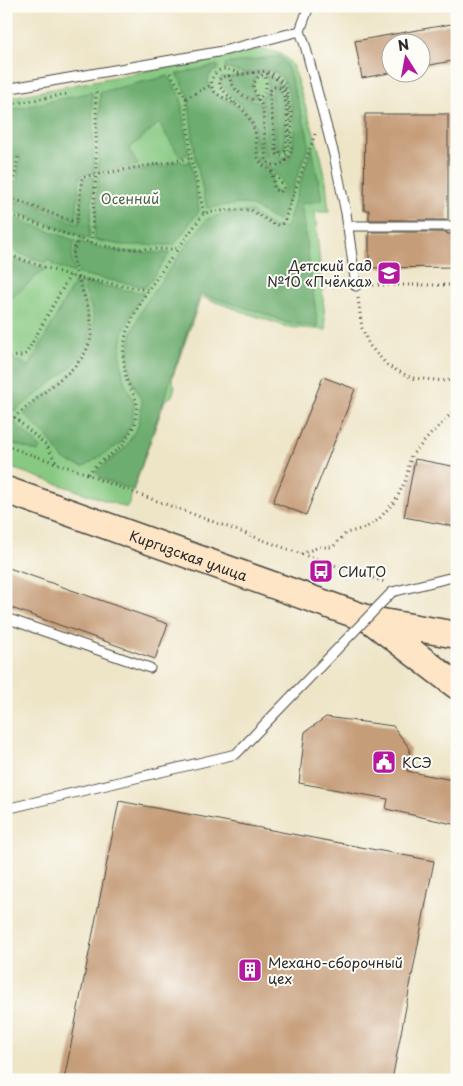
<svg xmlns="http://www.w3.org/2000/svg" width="463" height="1086" font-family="'Playpen Sans',sans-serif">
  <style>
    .green { fill: #87c982; stroke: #597a56 }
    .forest { fill: #6dad70; stroke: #4c6c4e }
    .building { fill: #c69d79 }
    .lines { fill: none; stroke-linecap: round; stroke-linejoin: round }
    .service-casing { stroke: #484742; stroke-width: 11 }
    .secondary-casing { stroke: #484742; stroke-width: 29 }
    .path { stroke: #484742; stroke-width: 3; stroke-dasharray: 1 4; stroke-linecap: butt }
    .service { stroke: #fff; stroke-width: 9 }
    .secondary { stroke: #fde5c5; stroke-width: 26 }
    .service-bridge-casing { stroke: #484742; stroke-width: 11; stroke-linecap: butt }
    .service-bridge { stroke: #fff; stroke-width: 9 }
    .labels { text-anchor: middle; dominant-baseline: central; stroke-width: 4; stroke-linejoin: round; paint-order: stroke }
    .park-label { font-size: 14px; fill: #4b6249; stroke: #fdfcf7 }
    .poi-label { font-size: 14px; fill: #2b2b2b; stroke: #fdfcf7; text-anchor: start }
    .street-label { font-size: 14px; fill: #2b2b2b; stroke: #fdfcf7 }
  </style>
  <rect width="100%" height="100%" fill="#fdfcf7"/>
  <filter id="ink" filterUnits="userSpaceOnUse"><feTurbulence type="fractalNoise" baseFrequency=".02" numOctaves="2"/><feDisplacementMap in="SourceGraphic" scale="10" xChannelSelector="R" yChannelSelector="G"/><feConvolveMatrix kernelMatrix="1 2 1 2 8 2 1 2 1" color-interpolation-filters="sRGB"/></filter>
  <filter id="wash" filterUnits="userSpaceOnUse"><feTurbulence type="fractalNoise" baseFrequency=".0096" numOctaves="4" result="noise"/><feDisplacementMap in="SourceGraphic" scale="20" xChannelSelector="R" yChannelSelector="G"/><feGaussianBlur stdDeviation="1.12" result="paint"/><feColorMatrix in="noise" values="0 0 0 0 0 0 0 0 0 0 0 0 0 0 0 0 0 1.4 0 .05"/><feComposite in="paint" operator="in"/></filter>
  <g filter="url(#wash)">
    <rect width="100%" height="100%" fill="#eee5c7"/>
    <path class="green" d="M259 49C275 51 281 52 292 64L321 156 326 181 329 212H315L326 330 287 327 201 297 172 379 175 387 172 396 165 400 127 508 6 466V98Z"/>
    <g class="forest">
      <path d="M279 56 285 62 289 72 307 133 309 145 281 219 278 221C267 217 260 209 250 205 241 202 217 207 207 208L195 157 188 94 176 74 218 65V69L211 73 208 80C209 84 211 90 214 94 217 96 222 98 225 99 237 105 247 113 252 126 256 135 253 144 255 153 258 164 267 166 271 175 273 180 270 186 274 190 276 193 278 193 281 193L285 189C283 174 267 170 260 159 255 150 259 138 255 128 250 110 233 98 221 85L220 82 221 78 228 77C232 91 243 100 258 101L262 109 264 161 267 165 272 168C279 167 285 166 289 159 298 145 293 88 281 77 268 64 258 74 244 73 238 72 231 69 225 68V64Z"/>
      <path d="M264 72H266C252 74 250 88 256 98 243 96 235 90 230 77Z"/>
      <path d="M266 75 275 79 282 88 278 86H273L268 91 276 153C279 159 285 159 289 154 285 163 275 169 267 160L265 109 260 99C268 93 270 85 266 75Z"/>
      <path d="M168 76 181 97 182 110 189 154 180 157 159 123 129 149 138 165 98 172 100 92Z"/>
      <path d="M274 88 278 89 280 91C285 111 286 129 284 150L280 152 278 151 271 93 272 90Z"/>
      <path d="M92 92 94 173 80 176 76 220 15 198 20 156H15L9 199 6 207V111Z"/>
      <path d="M312 147 322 200 301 204 318 327 288 323 260 312 200 294 133 490 102 479 96 472 125 448 138 426 142 402 131 378 128 356 131 335 143 307 183 250 207 219 227 213 250 211 273 227H279L286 228Z"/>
      <path d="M190 159 199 211 174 245H122L94 240 98 176 137 169 138 171 145 170V168L159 165 160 167 168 166 167 163 182 161 183 163 190 162Z"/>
      <path d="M94 177 89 239 15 212 11 209V205L15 201 79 224 83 179Z"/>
      <path d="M6 215 76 241C69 252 72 261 75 273L53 265 54 263 47 260 46 263 16 252V249L9 246 8 248H6Z"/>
      <path d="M79 241C108 254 139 252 170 253L146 287 79 274C75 262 72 254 79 241Z"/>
      <path d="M6 257 45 269 6 303Z"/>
      <path d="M75 281 78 282C89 315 101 339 72 367L15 411 6 406V369C15 358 19 360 29 367Z"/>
      <path d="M82 282 144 293 135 307 123 332 120 355 124 382 134 402 132 423 120 444 83 467 64 460 48 438 24 414C34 405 45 396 56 387 80 366 98 349 93 315 91 304 85 293 82 282Z"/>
      <path d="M14 422 41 448 38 452 6 441V427Z"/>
    </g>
    <g id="blocks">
      <g class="building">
        <path d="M457 23V60L420 67V42H390V73L362 78 355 41Z"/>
        <path d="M365 114H448V220H369V210H364Z"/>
        <path d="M369 232H447V234H457V267L369 268Z"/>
        <path d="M323 377 355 389 306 515 273 502Z"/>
        <path d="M415 459 457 467V527L404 517Z"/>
        <path d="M6 567 168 624 155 659 6 606Z"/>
        <path d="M326 717 393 726 410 749 407 771 457 781V825L386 809 388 799 299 783 305 732Z"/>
        <path d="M119 801 434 861 392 1080H64Z"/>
      </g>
    </g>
  </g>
  <g filter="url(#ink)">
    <use href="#blocks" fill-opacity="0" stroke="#484742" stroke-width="1"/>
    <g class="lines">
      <g class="service-casing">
        <g id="service">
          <path d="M300 31 305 45 334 155 346 213 356 286"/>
          <path d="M6 89 223 51 300 31 309 6"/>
          <path d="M347 226H457"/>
          <path d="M6 618 150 668"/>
        </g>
      </g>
      <g class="secondary-casing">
        <g id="secondary">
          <path id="s1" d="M6 490 371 620 457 635"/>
          <path d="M373 622 457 686"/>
        </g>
      </g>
      <g class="path">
        <path d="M170 73 186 98V108L191 158 204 213"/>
        <path d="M239 73C235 72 229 69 225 69 214 69 207 83 215 92 217 94 221 96 224 98 234 103 242 107 248 116 253 124 256 132 256 141 257 148 256 154 259 160 266 171 280 175 284 189L281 191H277L274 189 272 171"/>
        <path d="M229 75C232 89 242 98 256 100 267 94 268 85 264 74"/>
        <path d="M186 98 211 85"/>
        <path d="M235 103 220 87 219 80 221 77 265 71 276 75 285 84 292 118 291 151 290 156 284 163 276 166 269 164 266 160 263 108 253 88 254 83 258 77 266 74C273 76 278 79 282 85 291 100 291 137 287 154L283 156H279L277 154 276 150 272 115C271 106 264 82 280 88 289 106 289 132 285 151L282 153 276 150"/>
        <path d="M6 105 67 94"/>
        <path d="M11 198 18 157"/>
        <path d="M6 213 11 198 77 223 82 177 191 158"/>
        <path d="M6 213 91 243 120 249H177"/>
        <path d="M91 243 96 175V88"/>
        <path d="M6 254 77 278 148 290"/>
        <path d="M368 285H457"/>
        <path d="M358 298 362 328 369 345 388 366 412 378 446 381 457 378"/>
        <path d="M6 360C14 354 20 358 26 354L70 275"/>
        <path d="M6 412 14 417 47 446 56 463"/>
        <path d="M6 424 70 371C112 331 81 303 73 259L74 249 79 239"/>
        <path d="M6 446 88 474 100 480 301 554 385 582"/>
        <path d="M88 474 94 467 123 445 135 424 137 402 126 379 123 355 126 333 138 308 148 290 204 213 229 210H251L275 225H280L284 222 315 134"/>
        <path d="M301 554 319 547H333L346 533 365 528 378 520 396 500 406 479 411 456 431 434 457 408"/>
      </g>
      <use href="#service" class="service"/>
      <use href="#secondary" class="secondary"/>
      <g class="service-bridge-casing">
        <path id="service-bridge" d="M6 809 236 754 392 592 457 576"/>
      </g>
      <use href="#service-bridge" class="service-bridge"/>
    </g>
  </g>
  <defs>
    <g id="school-square" transform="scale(1.25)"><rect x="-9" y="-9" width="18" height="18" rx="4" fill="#b5179e" stroke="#fdfcf7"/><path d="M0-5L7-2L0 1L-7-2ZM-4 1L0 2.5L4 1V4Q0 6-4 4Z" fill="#fff"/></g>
    <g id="bus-square" transform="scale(1.25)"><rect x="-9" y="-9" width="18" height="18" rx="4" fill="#b5179e" stroke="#fdfcf7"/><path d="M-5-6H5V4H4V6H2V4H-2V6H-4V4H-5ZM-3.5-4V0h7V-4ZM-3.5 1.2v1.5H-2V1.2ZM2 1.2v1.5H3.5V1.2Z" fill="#fff"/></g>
    <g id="civic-square" transform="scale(1.25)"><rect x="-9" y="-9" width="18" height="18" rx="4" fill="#b5179e" stroke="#fdfcf7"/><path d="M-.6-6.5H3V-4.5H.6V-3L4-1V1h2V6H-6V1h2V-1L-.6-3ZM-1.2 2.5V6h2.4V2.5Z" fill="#fff"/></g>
    <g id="building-square" transform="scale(1.25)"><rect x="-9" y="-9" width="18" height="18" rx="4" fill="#b5179e" stroke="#fdfcf7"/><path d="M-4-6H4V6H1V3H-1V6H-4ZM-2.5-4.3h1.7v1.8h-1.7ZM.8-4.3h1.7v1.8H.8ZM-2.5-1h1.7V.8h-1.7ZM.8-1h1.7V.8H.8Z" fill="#fff"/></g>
  </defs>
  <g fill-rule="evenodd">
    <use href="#school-square" x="389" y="273"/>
    <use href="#bus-square" x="321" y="571"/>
    <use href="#civic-square" x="384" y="762"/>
    <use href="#building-square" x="250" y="970"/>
  </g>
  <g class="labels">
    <g class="park-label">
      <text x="130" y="198">Осенний</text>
    </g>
    <g class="poi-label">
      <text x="372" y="265" text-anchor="end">Детский сад<tspan x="372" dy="16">№10 «Пчёлка»</tspan></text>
      <text x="338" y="571">СИиТО</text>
      <text x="402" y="762">КСЭ</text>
      <text x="268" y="962">Механо-сборочный<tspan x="268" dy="16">цех</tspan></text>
    </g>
    <g class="street-label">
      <text stroke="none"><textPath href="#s1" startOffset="194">Киргизская улица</textPath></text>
    </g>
  </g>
  <rect width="463" height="1086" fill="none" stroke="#fdfcf7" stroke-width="25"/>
  <g transform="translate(406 58) rotate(349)"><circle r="24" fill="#fdfcf7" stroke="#a9a8a5"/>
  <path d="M0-4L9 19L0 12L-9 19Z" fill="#b5179e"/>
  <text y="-8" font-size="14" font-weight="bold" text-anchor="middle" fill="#2b2b2b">N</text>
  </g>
</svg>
